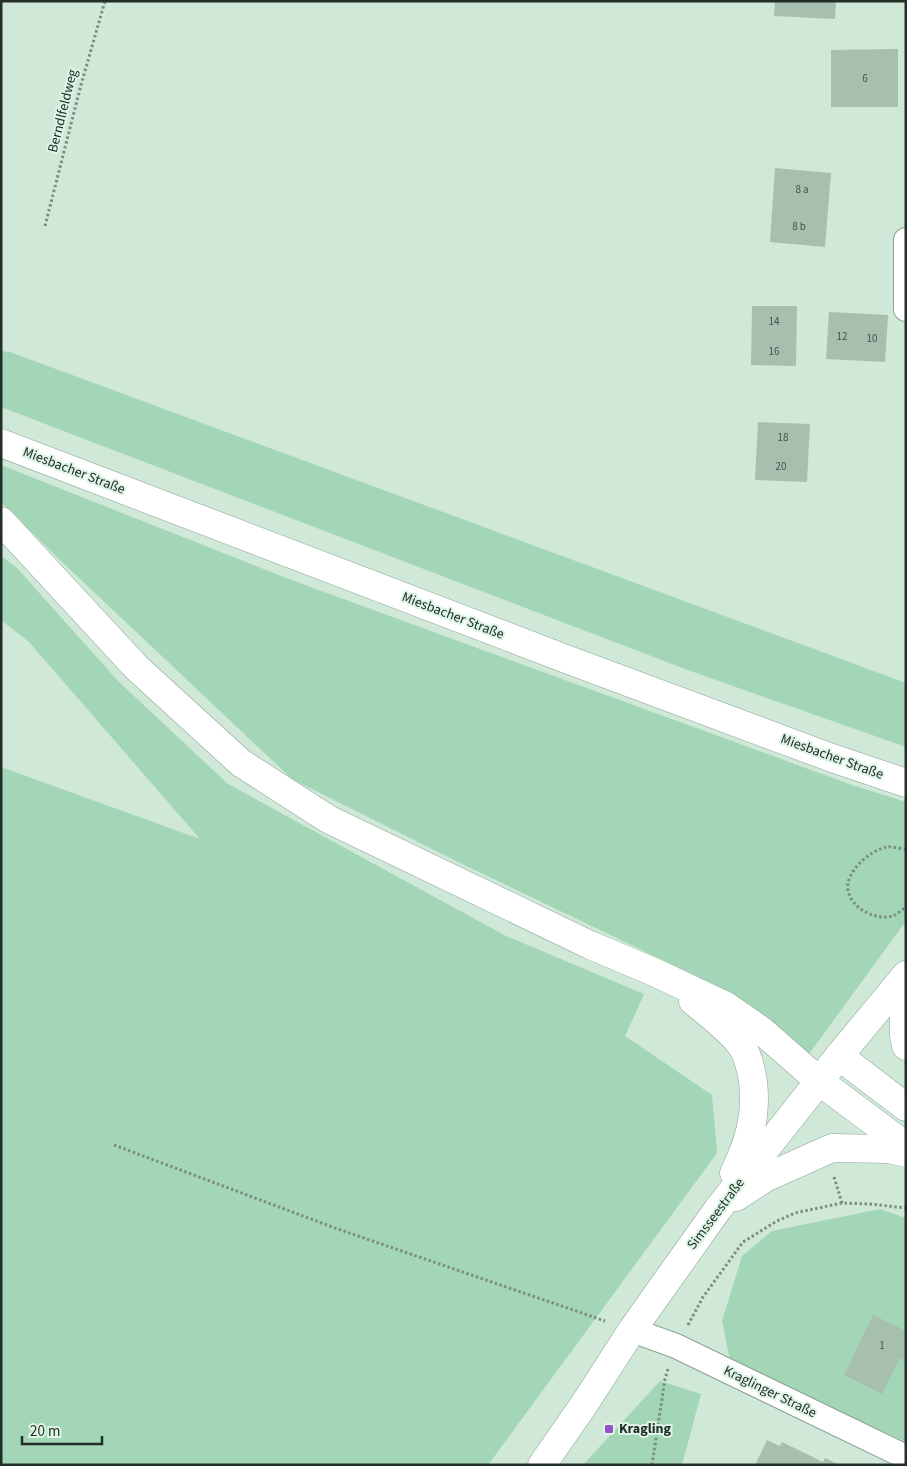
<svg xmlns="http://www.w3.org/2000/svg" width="907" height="1466" font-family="'Source Sans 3',sans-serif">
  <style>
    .green { fill: #a3d6b6 }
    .building { fill: #a7bfaf }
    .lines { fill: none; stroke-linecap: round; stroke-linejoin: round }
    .minor-casing { stroke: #8ba394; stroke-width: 26 }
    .secondary-casing { stroke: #8ba394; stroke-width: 29 }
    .path { stroke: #7c8e82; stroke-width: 3; stroke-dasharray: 2.5 2.5; stroke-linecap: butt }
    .minor { stroke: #fff; stroke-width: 24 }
    .secondary { stroke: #fff; stroke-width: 28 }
    .poi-dot { fill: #9352c7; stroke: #dcf5e5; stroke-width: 2 }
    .labels { text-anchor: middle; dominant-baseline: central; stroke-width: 4; stroke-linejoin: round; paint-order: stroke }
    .number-label { font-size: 11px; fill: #45524a }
    .street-label { font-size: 14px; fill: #242e28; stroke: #dcf5e5 }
    .poi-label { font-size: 14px; font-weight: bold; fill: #242e28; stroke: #dcf5e5; text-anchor: start }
  </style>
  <rect width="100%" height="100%" fill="#cfe8d7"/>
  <g class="green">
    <path d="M1 351 10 352 906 683V747L685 669 1 407Z"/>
    <path d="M1 465 286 578 852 785 906 802V921L809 1054 729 994 671 964 456 861 292 779 60 560 1 502Z"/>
    <path d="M1 556 17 568 118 681 228 784 506 936 644 994 625 1036 712 1095 717 1153 488 1465H1V767L200 839 29 642 1 620Z"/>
    <path d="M880 1209 906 1218V1442L730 1360 722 1321 742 1256 772 1231Z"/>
    <path d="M660 1381 701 1394 682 1465H583Z"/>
  </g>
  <g class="building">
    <path d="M775 1H836L835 19 774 16Z"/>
    <path d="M898 49V107H831V50Z"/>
    <path d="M775 168 831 173 825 247 770 242Z"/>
    <path d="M752 306H797L796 366 751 365Z"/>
    <path d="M829 312 888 315 885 362 826 359Z"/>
    <path d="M758 422 810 424 807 482 755 480Z"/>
    <path d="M873 1315 906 1331V1361L900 1358 882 1394 844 1375Z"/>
    <path d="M767 1440 780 1446 782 1442 823 1462 825 1458 840 1465H755Z"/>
  </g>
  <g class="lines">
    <g class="minor-casing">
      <g id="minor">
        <path d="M906 240V309"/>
        <path d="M632 1330 676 1346 906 1457"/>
      </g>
    </g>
    <g class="secondary-casing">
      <g id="secondary">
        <path d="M1 443 566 659 832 758 906 783"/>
        <path d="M1 521 136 667 241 763 328 819 590 945 654 972 726 1006 762 1031 819 1081 906 1146"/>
        <path d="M904 978V1035L906 1046"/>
        <path d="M693 1001C709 1014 729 1029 741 1045 748 1055 751 1069 753 1081 757 1117 749 1142 734 1173"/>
        <path d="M839 1056 906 1107"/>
        <path d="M736 1197 765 1178 832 1148 889 1149 906 1153"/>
        <path d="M542 1465 583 1406 632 1330 718 1209 839 1056 906 975"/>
      </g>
    </g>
    <g class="path">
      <path d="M45 226 81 85 105 1"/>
      <path d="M906 849C900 849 892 846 887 847 870 850 845 872 848 890 851 908 875 921 893 916 897 914 902 910 906 907"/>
      <path d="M114 1145 335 1228 605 1321"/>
      <path d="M834 1177 842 1203"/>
      <path d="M688 1325 703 1297 743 1242 777 1221 795 1213 842 1203 870 1204 906 1208"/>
      <path d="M652 1465 665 1379 668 1369"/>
    </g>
    <use href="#minor" class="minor"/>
    <use href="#secondary" class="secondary"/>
  </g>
  <rect class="poi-dot" x="604" y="1424" width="10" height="10" rx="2.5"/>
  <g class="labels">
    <g class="number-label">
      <text x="865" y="78">6</text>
      <text x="802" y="189">8 a</text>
      <text x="799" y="226">8 b</text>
      <text x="774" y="321">14</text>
      <text x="842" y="336">12</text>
      <text x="872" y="338">10</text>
      <text x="774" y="351">16</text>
      <text x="783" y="437">18</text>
      <text x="781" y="466">20</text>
      <text x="882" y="1345">1</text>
    </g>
    <g class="street-label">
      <text transform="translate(63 111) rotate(-76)">Berndlfeldweg</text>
      <text transform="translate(74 471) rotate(21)">Miesbacher Straße</text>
      <text transform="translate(453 616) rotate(21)">Miesbacher Straße</text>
      <text transform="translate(832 757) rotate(20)">Miesbacher Straße</text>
      <text transform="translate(716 1214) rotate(-53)">Simsseestraße</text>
      <text transform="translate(770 1392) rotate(26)">Kraglinger Straße</text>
    </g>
    <g class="poi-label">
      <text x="619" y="1429">Kragling</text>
    </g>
  </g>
  <rect width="907" height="1466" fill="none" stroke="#242e28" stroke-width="5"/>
  <path d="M22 1436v8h80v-8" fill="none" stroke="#242e28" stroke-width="2.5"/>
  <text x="30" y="1436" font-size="15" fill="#242e28" stroke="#dcf5e5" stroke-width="4" paint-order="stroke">20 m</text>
</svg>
